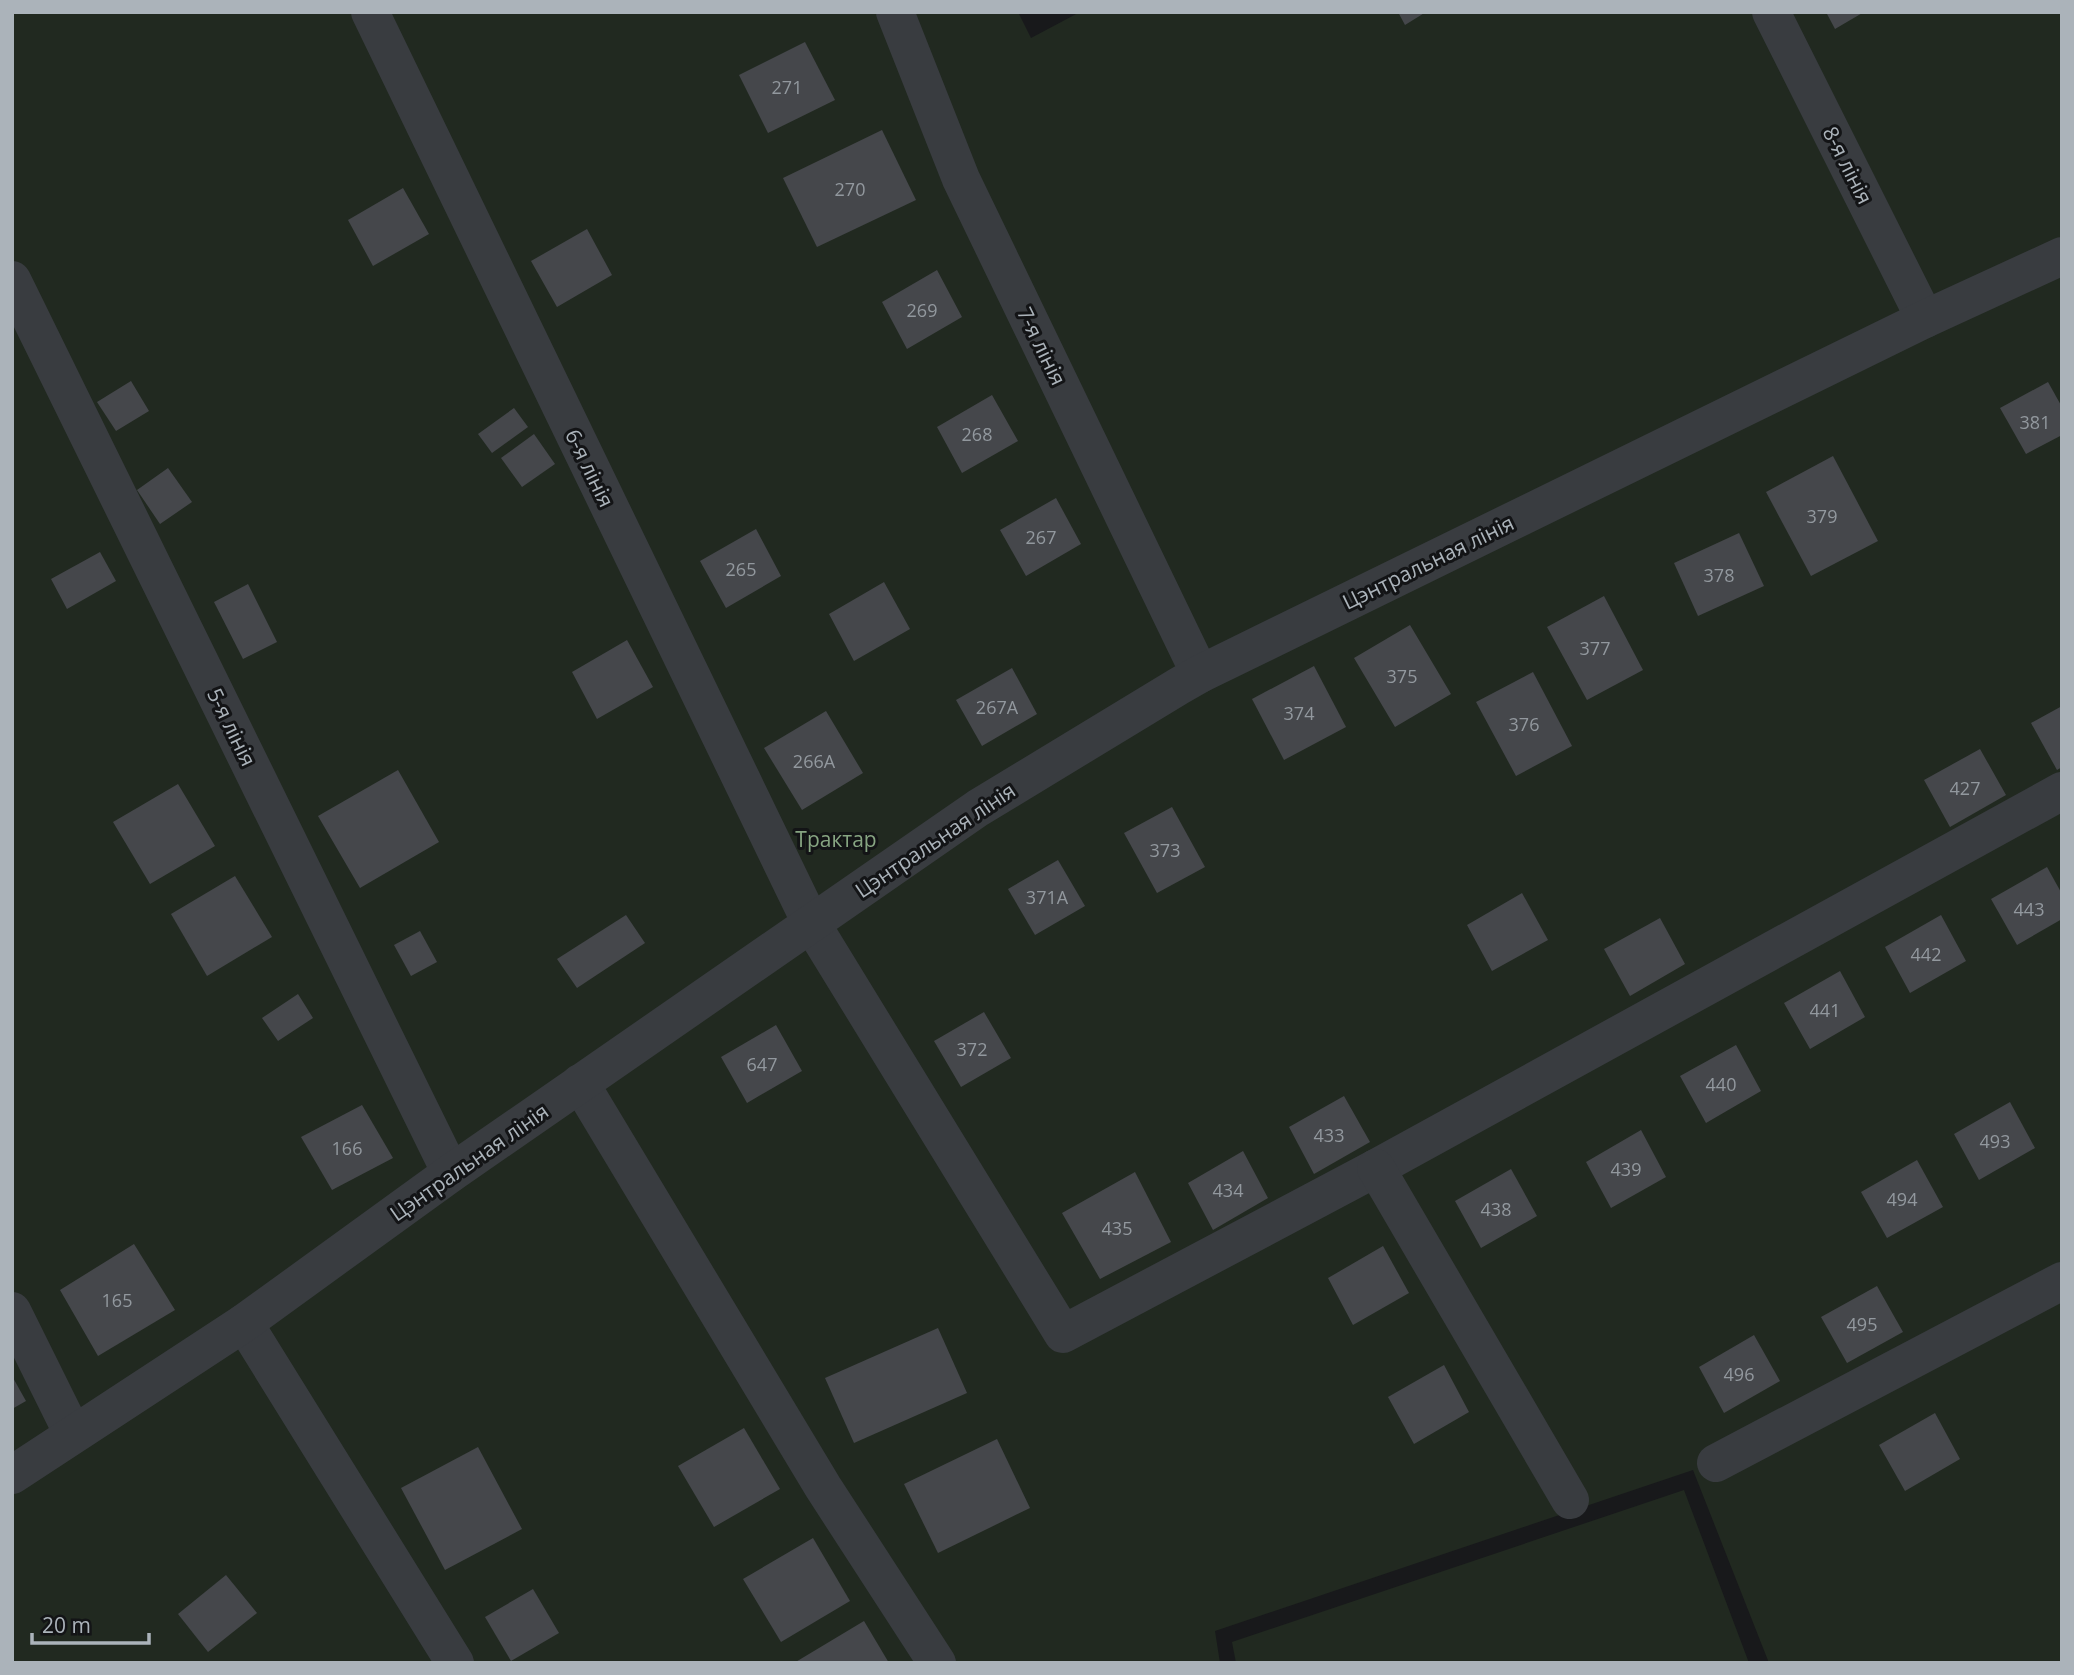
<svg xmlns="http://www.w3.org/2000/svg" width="2074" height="1675" font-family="'Open Sans',sans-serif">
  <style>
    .green { fill: #212920 }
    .building { fill: #45474b }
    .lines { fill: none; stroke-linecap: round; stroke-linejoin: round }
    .minor { stroke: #393c40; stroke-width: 38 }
    .labels { text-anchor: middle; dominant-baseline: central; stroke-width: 6; stroke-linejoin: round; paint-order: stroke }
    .number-label { font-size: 18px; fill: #92989e }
    .street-label { font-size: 21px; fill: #abb3ba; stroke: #131416 }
    .park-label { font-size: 21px; fill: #87a582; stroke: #131416 }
  </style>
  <rect width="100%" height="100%" fill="#18191b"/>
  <g class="green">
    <path d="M12 12H1018L1031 38 1080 12H2062V1663H1769L1693 1470 1215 1631 1220 1663H12Z"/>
    <path d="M1684 1490 1749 1663H1236L1232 1642Z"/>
  </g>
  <g class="building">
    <path d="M1398 12H1426L1405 25Z"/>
    <path d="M1826 12H1864L1835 29Z"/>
    <path d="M805 42 835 100 768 133 739 75Z"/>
    <path d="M882 130 916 200 817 247 783 178Z"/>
    <path d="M403 188 429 234 373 266 348 220Z"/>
    <path d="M587 229 612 275 557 307 531 261Z"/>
    <path d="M937 270 962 317 907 349 882 302Z"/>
    <path d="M131 381 149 411 116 431 97 402Z"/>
    <path d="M2048 382 2062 407V435L2026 454 2000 408Z"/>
    <path d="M992 395 1018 441 962 473 937 427Z"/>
    <path d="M514 408 528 427 492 453 478 434Z"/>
    <path d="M534 434 555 464 522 487 501 458Z"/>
    <path d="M1833 456 1878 541 1811 576 1766 492Z"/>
    <path d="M168 468 192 502 160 524 137 490Z"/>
    <path d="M1056 498 1081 544 1026 576 1000 530Z"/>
    <path d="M756 529 781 576 726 608 700 561Z"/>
    <path d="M1739 533 1764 586 1698 616 1674 563Z"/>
    <path d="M100 552 116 581 67 609 51 579Z"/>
    <path d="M884 582 910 629 854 661 829 614Z"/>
    <path d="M248 584 277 642 243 659 214 602Z"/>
    <path d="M1604 596 1643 670 1587 700 1547 627Z"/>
    <path d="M1410 625 1451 694 1395 727 1354 658Z"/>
    <path d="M627 640 653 687 597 719 572 672Z"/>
    <path d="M1314 666 1346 727 1284 760 1252 699Z"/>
    <path d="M1012 668 1037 714 982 746 956 700Z"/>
    <path d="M1533 672 1572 746 1516 776 1476 702Z"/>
    <path d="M2062 706V767L2057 770 2031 723Z"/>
    <path d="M826 711 863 773 802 810 764 748Z"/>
    <path d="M1980 749 2006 795 1950 827 1924 780Z"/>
    <path d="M398 770 439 842 360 888 318 816Z"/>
    <path d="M178 784 215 846 150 884 113 822Z"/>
    <path d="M1172 807 1205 867 1157 893 1124 833Z"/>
    <path d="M1058 860 1085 906 1035 935 1008 889Z"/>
    <path d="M2047 867 2062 894V919L2017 945 1991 899Z"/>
    <path d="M235 876 272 937 207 976 171 914Z"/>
    <path d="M1522 893 1548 940 1492 971 1467 925Z"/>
    <path d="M626 915 645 943 577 988 557 959Z"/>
    <path d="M1941 915 1966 961 1910 993 1885 947Z"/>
    <path d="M1660 918 1685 964 1630 996 1604 949Z"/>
    <path d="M420 931 437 962 411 976 394 945Z"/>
    <path d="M1840 971 1865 1017 1810 1049 1784 1003Z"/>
    <path d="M298 994 313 1018 278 1041 262 1018Z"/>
    <path d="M984 1012 1011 1058 961 1087 934 1041Z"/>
    <path d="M776 1025 802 1071 747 1103 721 1057Z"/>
    <path d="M1736 1045 1761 1091 1706 1123 1680 1076Z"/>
    <path d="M1344 1096 1370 1142 1314 1174 1289 1127Z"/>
    <path d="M2010 1102 2035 1148 1979 1180 1954 1134Z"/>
    <path d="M362 1105 393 1158 332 1190 301 1137Z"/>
    <path d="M1641 1130 1666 1177 1611 1208 1586 1162Z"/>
    <path d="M1243 1151 1268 1198 1213 1230 1188 1183Z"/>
    <path d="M1917 1160 1943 1207 1887 1238 1861 1192Z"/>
    <path d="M1511 1169 1537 1216 1481 1248 1455 1201Z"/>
    <path d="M1135 1172 1171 1242 1100 1279 1062 1213Z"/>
    <path d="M134 1244 175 1310 98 1356 60 1290Z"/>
    <path d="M1383 1246 1409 1293 1353 1325 1328 1278Z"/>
    <path d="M1877 1286 1903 1332 1847 1363 1821 1317Z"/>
    <path d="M938 1328 967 1393 854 1443 825 1378Z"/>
    <path d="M1754 1335 1780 1381 1724 1413 1699 1367Z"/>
    <path d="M1444 1365 1469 1412 1414 1444 1388 1397Z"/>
    <path d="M12 1376 26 1401 12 1409Z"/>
    <path d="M1935 1413 1960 1459 1905 1491 1879 1445Z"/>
    <path d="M744 1428 780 1489 714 1527 678 1466Z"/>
    <path d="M997 1439 1030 1508 938 1553 904 1484Z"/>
    <path d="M478 1447 522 1529 445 1570 401 1488Z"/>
    <path d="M813 1538 850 1601 781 1642 743 1579Z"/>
    <path d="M226 1575 257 1613 208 1652 178 1614Z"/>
    <path d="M533 1589 559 1633 511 1661 485 1617Z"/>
    <path d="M864 1621 889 1663H794Z"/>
  </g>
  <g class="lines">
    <g class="minor">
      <path d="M370 12 811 923 1063 1334 1376 1168 2062 791"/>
      <path d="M895 12 961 179 1200 674"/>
      <path d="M1771 12 1925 319"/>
      <path d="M12 280 451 1173"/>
      <path d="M580 1083 823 1487 937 1663"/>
      <path d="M1376 1168 1570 1500"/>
      <path d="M12 1311 73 1434"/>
      <path d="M244 1323 455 1663"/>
      <path d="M1716 1463 2062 1281"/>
      <path d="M12 1475 244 1323 451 1173 978 808 1179 686 1200 674 1925 319 2062 256"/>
    </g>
  </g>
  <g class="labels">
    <g class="number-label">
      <text x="787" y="87">271</text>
      <text x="850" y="189">270</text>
      <text x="922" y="310">269</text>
      <text x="2035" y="422">381</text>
      <text x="977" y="434">268</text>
      <text x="1822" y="516">379</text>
      <text x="1041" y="537">267</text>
      <text x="741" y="569">265</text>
      <text x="1719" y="575">378</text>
      <text x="1595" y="648">377</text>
      <text x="1402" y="676">375</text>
      <text x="997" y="707">267А</text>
      <text x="1299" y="713">374</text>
      <text x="1524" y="724">376</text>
      <text x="814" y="761">266А</text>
      <text x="1965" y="788">427</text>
      <text x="1165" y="850">373</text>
      <text x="1047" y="897">371А</text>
      <text x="2029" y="909">443</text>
      <text x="1926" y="954">442</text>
      <text x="1825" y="1010">441</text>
      <text x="972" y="1049">372</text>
      <text x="762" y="1064">647</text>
      <text x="1721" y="1084">440</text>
      <text x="1329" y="1135">433</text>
      <text x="1995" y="1141">493</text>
      <text x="347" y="1148">166</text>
      <text x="1626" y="1169">439</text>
      <text x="1228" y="1190">434</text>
      <text x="1902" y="1199">494</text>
      <text x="1496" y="1209">438</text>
      <text x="1117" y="1228">435</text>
      <text x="117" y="1300">165</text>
      <text x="1862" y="1324">495</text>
      <text x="1739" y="1374">496</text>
    </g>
    <g class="street-label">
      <text transform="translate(1848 165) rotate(63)">8-я лінія</text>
      <text transform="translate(1042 346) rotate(64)">7-я лінія</text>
      <text transform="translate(590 468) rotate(64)">6-я лінія</text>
      <text transform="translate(1428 562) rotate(-26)">Цэнтральная лінія</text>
      <text transform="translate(232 727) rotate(64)">5-я лінія</text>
      <text transform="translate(935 840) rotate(-34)">Цэнтральная лінія</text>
      <text transform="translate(469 1162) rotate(-35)">Цэнтральная лінія</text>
    </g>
    <g class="park-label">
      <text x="836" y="839">Трактар</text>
    </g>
  </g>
  <rect width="2074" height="1675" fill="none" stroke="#abb3ba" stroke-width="28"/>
  <path d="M32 1633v10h117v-10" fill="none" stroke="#abb3ba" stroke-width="3.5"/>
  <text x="42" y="1633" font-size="21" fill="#abb3ba" stroke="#131416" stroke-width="5" paint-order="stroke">20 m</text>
</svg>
